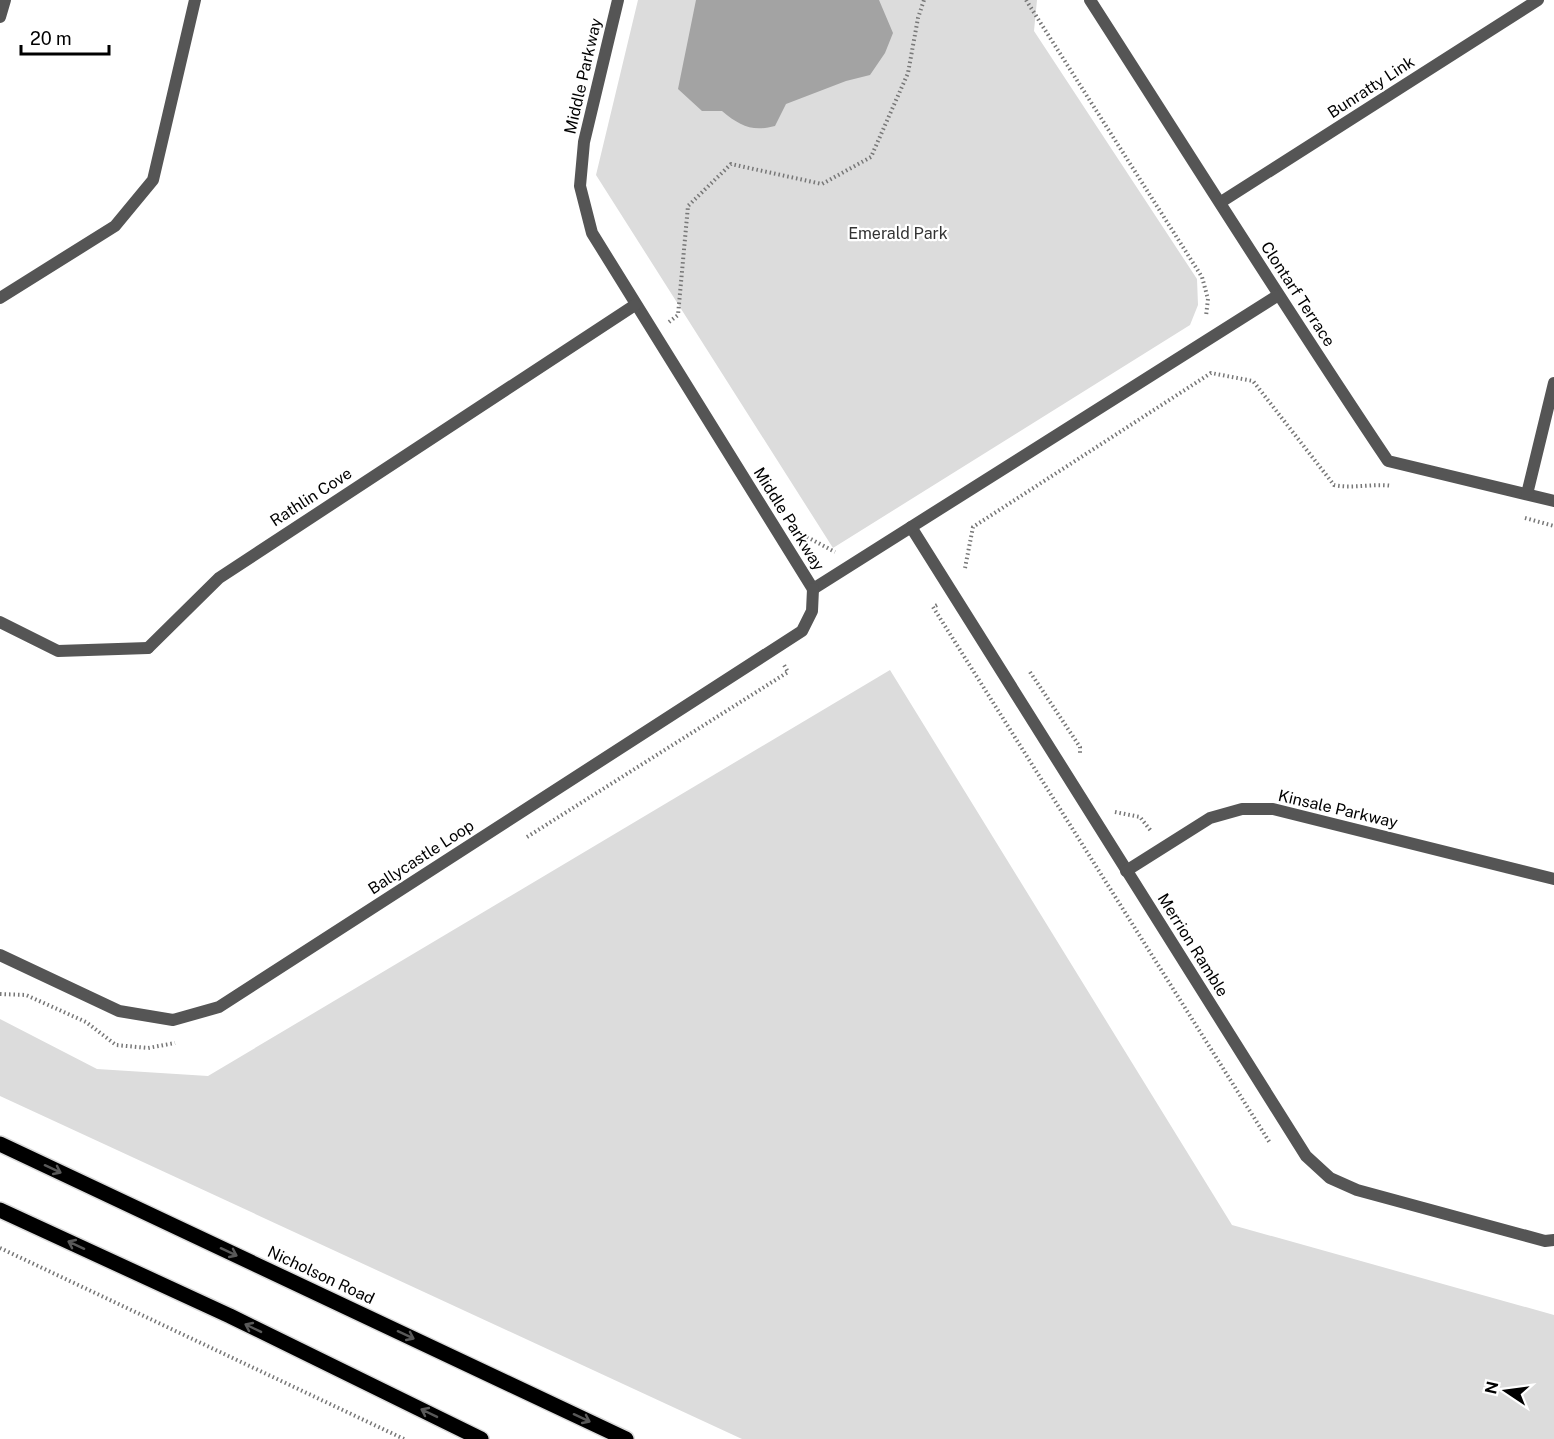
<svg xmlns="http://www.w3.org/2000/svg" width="1554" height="1439" font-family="'Public Sans',sans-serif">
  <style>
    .green { fill: #dcdcdc }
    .water { fill: #a3a3a3 }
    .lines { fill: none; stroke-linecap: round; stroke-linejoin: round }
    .primary-casing { stroke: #dbdbdb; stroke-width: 18 }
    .path { stroke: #777; stroke-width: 4; stroke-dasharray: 1.5 3; stroke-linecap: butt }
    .service { stroke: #555; stroke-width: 12 }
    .minor { stroke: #555; stroke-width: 12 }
    .primary { stroke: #000; stroke-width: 15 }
    .oneway { stroke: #595959 }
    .labels { text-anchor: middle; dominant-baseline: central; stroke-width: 4.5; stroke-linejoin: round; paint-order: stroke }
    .street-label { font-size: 16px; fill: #000; stroke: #fff }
    .park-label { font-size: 16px; fill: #333; stroke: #fff }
  </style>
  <rect width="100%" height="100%" fill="#fff"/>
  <g class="green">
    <path d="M638 0H1037L1034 31 1197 279 1198 305 1190 325 833 548 596 175Z"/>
    <path d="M890 670 1232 1225 1554 1315V1439H742L0 1096V1019L97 1069 208 1076Z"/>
  </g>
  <path class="water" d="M696 0H879L893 33 885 53 870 75 846 81 786 104 775 126C752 132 740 126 722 111H702L678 89Z"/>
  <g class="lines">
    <g class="primary-casing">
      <g id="primary">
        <path d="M0 1144 626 1439"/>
        <path d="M0 1210 230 1316 481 1439"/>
      </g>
    </g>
    <g class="path">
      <path d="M1026 0 1202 277 1208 299 1206 316"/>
      <path d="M669 322 678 315 688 206 731 164 822 184 871 157 908 73 918 18 924 0"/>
      <path d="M1525 518 1554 526"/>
      <path d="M807 537 835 552"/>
      <path d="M965 568 973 527 1211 373 1253 381 1334 485C1353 489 1373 483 1392 486"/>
      <path d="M937 605 933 607 1270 1143"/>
      <path d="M1030 672 1080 747V755"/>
      <path d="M1115 812 1140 817 1151 831"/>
      <path d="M527 837 788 672 784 665"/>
      <path d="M0 994 26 995 86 1022 116 1045 148 1048 175 1043"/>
      <path d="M0 1248 404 1439"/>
    </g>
    <path class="service" d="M0 622 58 651 148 648"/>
    <g class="minor">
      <path d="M618 0 584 142 580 186 592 233 813 589"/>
      <path d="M1090 0C1189 154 1286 309 1388 461L1554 501"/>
      <path d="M0 17 5 0"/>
      <path d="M1221 202 1538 0"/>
      <path d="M0 298 115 226 153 180 195 0"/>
      <path d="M1527 494 1554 383"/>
      <path d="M911 527 1306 1156 1330 1178 1357 1190 1545 1241 1554 1240"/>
      <path d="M813 589 1277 296"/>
      <path d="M148 648 219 578 635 305"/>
      <path d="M1126 871 1210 818 1242 809H1273L1554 879"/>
      <path d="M0 955 119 1011 173 1020 219 1007 802 631 812 611 813 589"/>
    </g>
    <use href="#primary" class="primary"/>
  </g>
  <defs><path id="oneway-shaft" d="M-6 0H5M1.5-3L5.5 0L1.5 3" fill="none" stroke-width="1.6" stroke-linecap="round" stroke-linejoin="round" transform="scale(1.5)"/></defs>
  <g class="oneway">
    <use href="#oneway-shaft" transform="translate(53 1169) rotate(25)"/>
    <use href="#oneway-shaft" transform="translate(76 1245) rotate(-155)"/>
    <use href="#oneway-shaft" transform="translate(229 1252) rotate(25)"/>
    <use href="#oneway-shaft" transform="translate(253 1328) rotate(-154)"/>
    <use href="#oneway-shaft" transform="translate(406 1335) rotate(25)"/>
    <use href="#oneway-shaft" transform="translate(429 1413) rotate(-154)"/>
    <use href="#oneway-shaft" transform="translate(582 1418) rotate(25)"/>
  </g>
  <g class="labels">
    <g class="street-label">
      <text transform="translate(583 76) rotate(-77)">Middle Parkway</text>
      <text transform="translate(1371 87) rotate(-33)">Bunratty Link</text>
      <text transform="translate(1298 294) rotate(57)">Clontarf Terrace</text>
      <text transform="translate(311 497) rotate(-33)">Rathlin Cove</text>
      <text transform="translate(789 519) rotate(58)">Middle Parkway</text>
      <text transform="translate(1338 809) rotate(13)">Kinsale Parkway</text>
      <text transform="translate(421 857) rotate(-33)">Ballycastle Loop</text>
      <text transform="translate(1193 945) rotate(58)">Merrion Ramble</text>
      <text transform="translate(321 1275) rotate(25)">Nicholson Road</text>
    </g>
    <g class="park-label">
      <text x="898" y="233">Emerald Park</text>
    </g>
  </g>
  <g transform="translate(1506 1391) rotate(283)" stroke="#ffffff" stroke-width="4.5" paint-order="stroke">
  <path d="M0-4.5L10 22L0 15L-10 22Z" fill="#000000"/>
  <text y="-9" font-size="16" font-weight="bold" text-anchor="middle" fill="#000000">N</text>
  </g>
  <path d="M21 45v9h88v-9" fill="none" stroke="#000000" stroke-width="3"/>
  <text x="30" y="45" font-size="18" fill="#000000" stroke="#ffffff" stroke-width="4.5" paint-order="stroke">20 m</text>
</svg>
